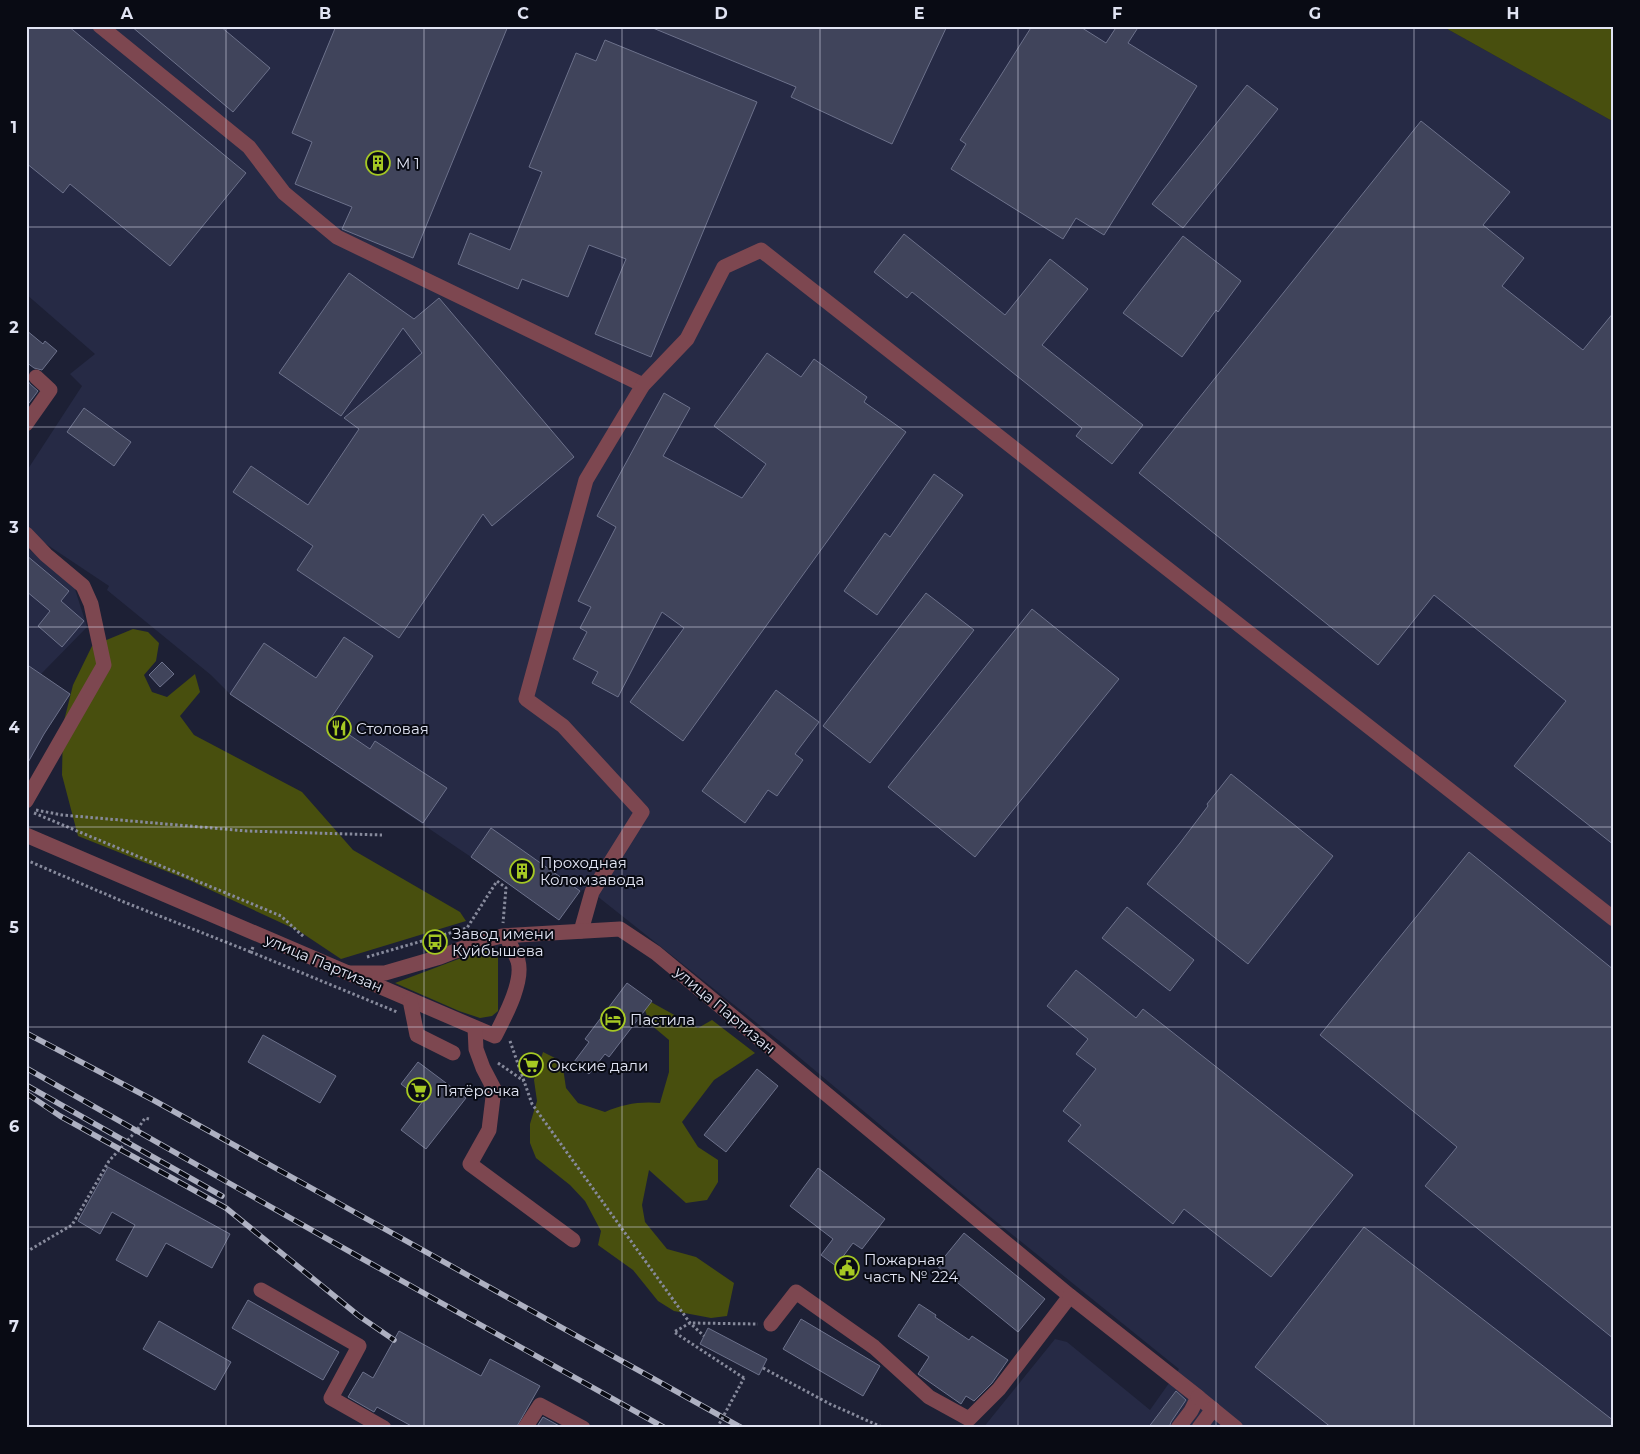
<svg xmlns="http://www.w3.org/2000/svg" width="1640" height="1454" font-family="Montserrat,sans-serif">
  <style>
    .built { fill: #262a45 }
    .forest { fill: #484f0e }
    .building { fill: #40445b; stroke: #6c718b }
    .lines { fill: none; stroke-linecap: round; stroke-linejoin: round }
    .path { stroke: #878a9c; stroke-width: 3; stroke-dasharray: 2.5 2.5; stroke-linecap: butt }
    .minor { stroke: #7d4750; stroke-width: 15 }
    .rail-casing { stroke: #adb0c1; stroke-width: 5.5 }
    .rail { stroke: #090b14; stroke-width: 4; stroke-dasharray: 11; stroke-linecap: butt }
    .path-bridge { stroke: #878a9c; stroke-width: 3; stroke-dasharray: 2.5 2.5; stroke-linecap: butt }
    .grid { fill: none; stroke: #e1e4f3; stroke-width: 1; stroke-opacity: 0.55 }
    .labels { text-anchor: middle; dominant-baseline: central; stroke-width: 4; stroke-linejoin: round; paint-order: stroke }
    .poi-label { font-size: 15px; fill: #e1e4f3; stroke: #090b14; text-anchor: start }
    .street-label { font-size: 15px; fill: #e1e4f3; stroke: #090b14 }
    .neatline { fill: none; stroke: #e1e4f3; stroke-width: 2 }
    .grid-label { font-size: 16px; text-anchor: middle; font-weight: bold; fill: #e1e4f3 }
  </style>
  <rect width="100%" height="100%" fill="#1d2035"/>
  <g class="built">
    <path d="M26 26H1442L1614 122V1428H983L1055 1339 1067 1342 1150 1410 1179 1369 983 1211 787 1047 592 892 586 889 580 891 559 920 471 857 230 694 211 675 107 590 109 586 37 538 26 522V472L82 386 70 374 95 354 26 294Z"/>
    <path d="M26 547 73 583 87 627 41 674 26 664Z"/>
  </g>
  <g class="forest">
    <path d="M1442 26H1614V122Z"/>
    <path d="M133 629 148 632 159 643 156 661 144 675 152 692 167 697 195 674 200 692 180 716 194 735 302 792 353 850 460 912 466 921 341 959 299 931 191 881 78 836 62 775 63 725 73 685 92 646Z"/>
    <path d="M485 949H494L498 952V1011L492 1016 480 1018 459 1011 395 983Z"/>
    <path d="M640 996 698 1028 712 1020 755 1053 714 1080 682 1122 698 1147 718 1160V1182L707 1200 686 1203 649 1170 642 1205 645 1222 667 1249 696 1257 734 1283 727 1316 711 1318 674 1311 658 1301 633 1270 598 1245 601 1231 585 1201 570 1185 536 1158 530 1143V1124L537 1101 534 1080 543 1052 557 1059 563 1068 566 1088 578 1103 605 1112C622 1104 641 1101 660 1103L669 1072V1040L650 1024Z"/>
  </g>
  <g class="building">
    <path d="M26 26H68L246 173 170 266 70 184 63 193 26 163Z"/>
    <path d="M131 26H220L270 68 233 112Z"/>
    <path d="M336 26H508L413 258 342 229 352 207 295 184 312 142 292 133Z"/>
    <path d="M648 26H947L892 144 791 97 796 87Z"/>
    <path d="M1032 26H1079L1106 43 1117 26H1139L1128 43 1197 86 1104 235 1076 218 1063 239 951 169 966 144 960 140Z"/>
    <path d="M605 40 757 102 651 357 595 334 626 259 589 245 568 297 522 279 518 289 458 264 470 233 510 250 542 172 529 167 576 53 596 61Z"/>
    <path d="M1247 85 1278 109 1183 228 1152 204Z"/>
    <path d="M1421 121 1510 192 1483 225 1524 258 1502 286 1583 350 1614 312V845L1514 766 1566 701 1434 595 1378 665 1139 473Z"/>
    <path d="M904 234 1005 315 1050 259 1088 289 1042 345 1143 425 1112 464 1076 436 1082 428 912 292 907 298 874 272Z"/>
    <path d="M1183 236 1241 281 1218 312 1216 310 1182 357 1123 313Z"/>
    <path d="M349 273 414 319 439 298 574 457 492 526 483 514 399 638 297 570 313 546 233 492 251 466 308 505 359 429 344 418 422 353 403 328 341 416 279 373Z"/>
    <path d="M26 330 43 344 45 341 57 351 42 370 34 368 26 362Z"/>
    <path d="M767 353 801 377 814 359 867 397 864 402 906 432 683 741 630 702 684 628 662 612 618 697 592 683 598 672 573 659 587 632 580 628 591 607 578 601 616 527 597 516 664 393 690 408 663 456 742 498 766 464 714 426Z"/>
    <path d="M26 378 30 384 38 391 26 407Z"/>
    <path d="M84 408 131 442 114 466 67 432Z"/>
    <path d="M934 474 963 495 877 615 844 591 885 533 890 537Z"/>
    <path d="M26 555 69 591 61 601 84 621 62 647 38 626 50 611 26 591Z"/>
    <path d="M926 593 974 630 870 763 823 726Z"/>
    <path d="M1032 609 1119 679 975 857 888 787Z"/>
    <path d="M344 637 373 656 329 721 370 749 375 741 447 788 423 823 230 694 264 643 316 678Z"/>
    <path d="M162 662 174 674 160 687 149 675Z"/>
    <path d="M26 664 70 694 44 734 26 766Z"/>
    <path d="M776 690 819 722 795 754 803 760 777 796 768 790 745 823 702 791Z"/>
    <path d="M1231 774 1333 856 1248 964 1147 884 1180 843 1208 806 1207 804Z"/>
    <path d="M491 828 580 891 559 920 471 857Z"/>
    <path d="M1469 852 1614 970V1339L1425 1186 1457 1147 1320 1035Z"/>
    <path d="M1127 907 1194 960 1170 991 1102 938Z"/>
    <path d="M1076 970 1136 1018 1143 1009 1353 1175 1271 1277 1184 1209 1173 1224 1068 1141 1081 1125 1063 1111 1096 1069 1076 1054 1088 1039 1047 1006Z"/>
    <path d="M627 983 652 1001 609 1057 605 1054 589 1074 574 1062 589 1042 585 1039Z"/>
    <path d="M263 1035 336 1076 320 1103 248 1062Z"/>
    <path d="M418 1062 466 1098 426 1149 401 1130 423 1101 401 1084Z"/>
    <path d="M757 1069 778 1086 726 1152 704 1135Z"/>
    <path d="M108 1167 230 1234 212 1268 166 1243 147 1277 116 1260 135 1225 112 1212 100 1234 78 1221Z"/>
    <path d="M818 1168 885 1219 862 1249 853 1243 836 1266 821 1255 833 1239 790 1206Z"/>
    <path d="M1364 1227 1614 1421V1428H1332L1255 1367Z"/>
    <path d="M964 1233 1045 1299 1018 1332 937 1266Z"/>
    <path d="M248 1300 339 1352 323 1380 232 1328Z"/>
    <path d="M919 1304 936 1315 935 1317 969 1340 972 1336 1008 1360 992 1383 974 1401 966 1396 961 1404 918 1374 929 1357 898 1336Z"/>
    <path d="M801 1319 880 1366 863 1396 783 1349Z"/>
    <path d="M159 1321 231 1362 215 1390 143 1349Z"/>
    <path d="M708 1328 767 1359 759 1375 700 1344Z"/>
    <path d="M399 1331 481 1376 490 1359 540 1386 516 1428H415L377 1407 374 1412 348 1397 363 1372 373 1378Z"/>
    <path d="M1176 1391 1186 1400 1171 1422 1169 1428H1148Z"/>
    <path d="M543 1417 563 1428H536Z"/>
  </g>
  <g class="lines">
    <g class="path">
      <path d="M36 810 62 815 247 831 382 835"/>
      <path d="M34 813 281 916 304 937"/>
      <path d="M26 860 124 902 251 952"/>
      <path d="M253 947 251 952 397 1012"/>
      <path d="M367 957 467 928 497 881 506 888 503 923"/>
      <path d="M510 1041 532 1104 690 1323 704 1336"/>
      <path d="M498 1063 524 1081"/>
      <path d="M26 1252 72 1225 109 1161 137 1130 145 1118 149 1119"/>
      <path d="M763 1368 830 1404 884 1428"/>
      <path d="M744 1378 674 1332 690 1323 758 1324"/>
    </g>
    <g class="minor">
      <path d="M100 26 249 147 284 193 337 237 643 385"/>
      <path d="M26 424 50 390 36 377"/>
      <path d="M26 534 46 555 83 586 91 604 104 665 26 801"/>
      <path d="M26 835 495 1036C504 1018 524 982 518 961 515 953 510 944 506 936"/>
      <path d="M581 931 592 892 642 812 563 726 526 699 586 480 643 385 687 339 724 267 761 250 1614 919"/>
      <path d="M349 973H385L440 957 481 941 502 936 534 934 620 929 656 953 1070 1296 999 1389 969 1419 929 1397 874 1347 796 1292 771 1324"/>
      <path d="M410 1000 417 1035 453 1053"/>
      <path d="M475 1028 476 1049 483 1068 494 1089 489 1130 470 1164 573 1240"/>
      <path d="M261 1290 359 1346 331 1398 384 1428"/>
      <path d="M1070 1296 1198 1397 1191 1411 1178 1428"/>
      <path d="M1198 1397 1236 1428"/>
      <path d="M525 1428 540 1405 583 1428"/>
      <path d="M1199 1428 1213 1409"/>
    </g>
    <g class="rail-casing">
      <g id="rail">
        <path d="M26 1033 155 1101 742 1428"/>
        <path d="M26 1068 361 1258 665 1428"/>
        <path d="M26 1085 222 1196"/>
        <path d="M26 1093 60 1116 226 1208 359 1316 394 1340"/>
      </g>
    </g>
    <use href="#rail" class="rail"/>
    <path class="path-bridge" d="M717 1428 744 1378"/>
  </g>
  <path class="grid" d="M226 26V1428M424 26V1428M622 26V1428M820 26V1428M1018 26V1428M1216 26V1428M1414 26V1428M26 227H1614M26 427H1614M26 627H1614M26 827H1614M26 1027H1614M26 1227H1614"/>
  <defs>
    <g id="building-ring" transform="scale(1.25)"><circle r="9.5" fill="#090b14" stroke="#a5c823" stroke-width="1.5"/><path d="M-4-6H4V6H1V3H-1V6H-4ZM-2.5-4.3h1.7v1.8h-1.7ZM.8-4.3h1.7v1.8H.8ZM-2.5-1h1.7V.8h-1.7ZM.8-1h1.7V.8H.8Z" fill="#a5c823"/></g>
    <g id="restaurant-ring" transform="scale(1.25)"><circle r="9.5" fill="#090b14" stroke="#a5c823" stroke-width="1.5"/><path d="M-5-6h1v4h1v-4h1v4h1v-4h1v5L-1.5 .5V6h-2V.5L-5-1ZM5-6V6H3V1.5H1.5Q1.5-4 5-6Z" fill="#a5c823"/></g>
    <g id="bus-ring" transform="scale(1.25)"><circle r="9.5" fill="#090b14" stroke="#a5c823" stroke-width="1.5"/><path d="M-5-6H5V4H4V6H2V4H-2V6H-4V4H-5ZM-3.5-4V0h7V-4ZM-3.5 1.2v1.5H-2V1.2ZM2 1.2v1.5H3.5V1.2Z" fill="#a5c823"/></g>
    <g id="hotel-ring" transform="scale(1.25)"><circle r="9.5" fill="#090b14" stroke="#a5c823" stroke-width="1.5"/><path d="M-6-4.5h1.5V1H6V5H4.5V3h-9V5H-6ZM-4 0a1.8 1.8 0 1 1 3.6 0ZM.5 0V-2.5h3Q6-2.5 6 0Z" fill="#a5c823"/></g>
    <g id="supermarket-ring" transform="scale(1.25)"><circle r="9.5" fill="#090b14" stroke="#a5c823" stroke-width="1.5"/><path d="M-6-5.5h2.5l.6 2H6L4.5 2H-2.5L-4.4-4H-6ZM-1.5 3.2a1.3 1.3 0 1 0 .1 0ZM3 3.2a1.3 1.3 0 1 0 .1 0Z" fill="#a5c823"/></g>
    <g id="civic-ring" transform="scale(1.25)"><circle r="9.5" fill="#090b14" stroke="#a5c823" stroke-width="1.5"/><path d="M-.6-6.5H3V-4.5H.6V-3L4-1V1h2V6H-6V1h2V-1L-.6-3ZM-1.2 2.5V6h2.4V2.5Z" fill="#a5c823"/></g>
  </defs>
  <g fill-rule="evenodd">
    <use href="#building-ring" x="378" y="163"/>
    <use href="#restaurant-ring" x="339" y="728"/>
    <use href="#building-ring" x="522" y="871"/>
    <use href="#bus-ring" x="435" y="942"/>
    <use href="#hotel-ring" x="613" y="1019"/>
    <use href="#supermarket-ring" x="531" y="1065"/>
    <use href="#supermarket-ring" x="419" y="1090"/>
    <use href="#civic-ring" x="847" y="1268"/>
  </g>
  <g class="labels">
    <g class="poi-label">
      <text x="396" y="163">M 1</text>
      <text x="356" y="728">Столовая</text>
      <text x="540" y="862">Проходная<tspan x="540" dy="17">Коломзавода</tspan></text>
      <text x="452" y="933">Завод имени<tspan x="452" dy="17">Куйбышева</tspan></text>
      <text x="630" y="1019">Пастила</text>
      <text x="548" y="1065">Окские дали</text>
      <text x="436" y="1090">Пятёрочка</text>
      <text x="864" y="1259">Пожарная<tspan x="864" dy="17">часть № 224</tspan></text>
    </g>
    <g class="street-label">
      <text transform="translate(324 963) rotate(23)">улица Партизан</text>
      <text transform="translate(725 1010) rotate(40)">улица Партизан</text>
    </g>
  </g>
  <rect width="1640" height="1454" fill="none" stroke="#090b14" stroke-width="55"/>
  <rect x="28" y="28" width="1584" height="1398" class="neatline"/>
  <g class="grid-label">
    <text x="127" y="19">A</text>
    <text x="325" y="19">B</text>
    <text x="523" y="19">C</text>
    <text x="721" y="19">D</text>
    <text x="919" y="19">E</text>
    <text x="1117" y="19">F</text>
    <text x="1315" y="19">G</text>
    <text x="1513" y="19">H</text>
    <text x="14" y="133">1</text>
    <text x="14" y="333">2</text>
    <text x="14" y="533">3</text>
    <text x="14" y="733">4</text>
    <text x="14" y="933">5</text>
    <text x="14" y="1132">6</text>
    <text x="14" y="1332">7</text>
  </g>
</svg>
